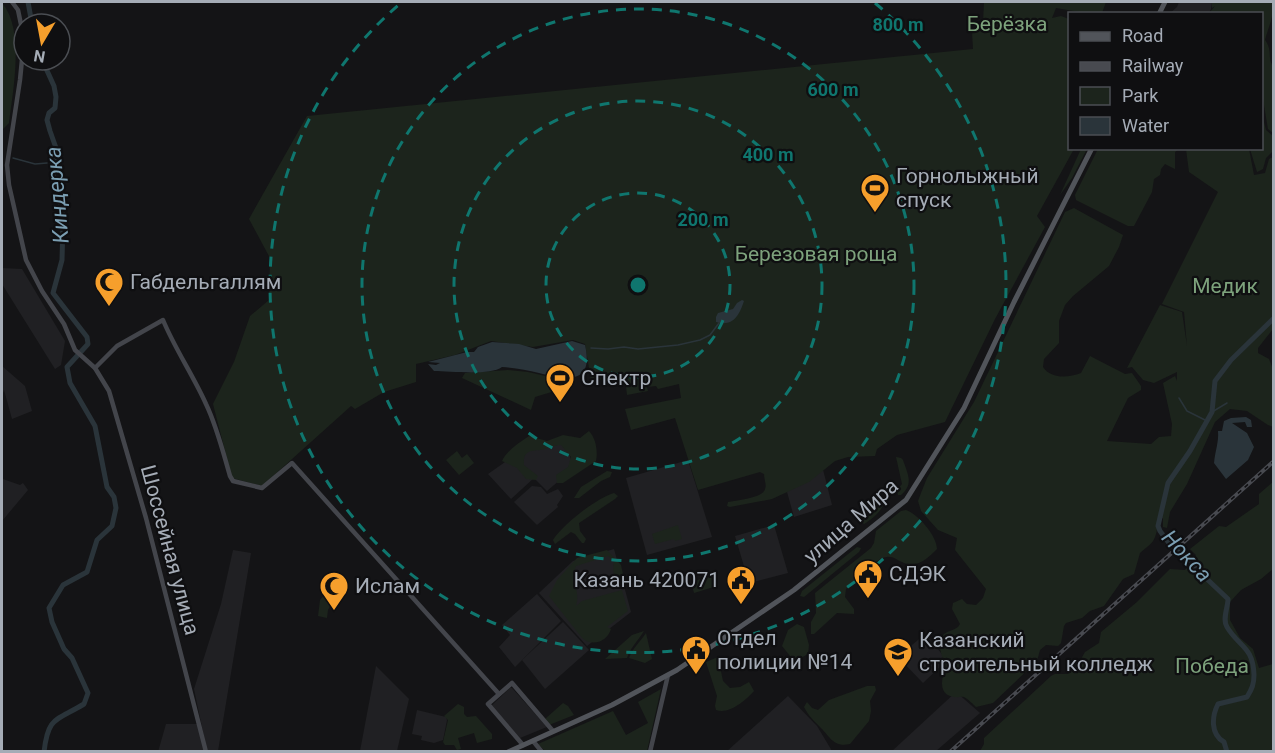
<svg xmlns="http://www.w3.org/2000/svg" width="1275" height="753" font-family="Roboto,sans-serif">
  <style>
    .built { fill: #202023 }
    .green { fill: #1c241c }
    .water { fill: #2a343a }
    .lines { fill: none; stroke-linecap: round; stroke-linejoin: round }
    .stream { stroke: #2a343a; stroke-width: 1.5 }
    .river { stroke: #2a343a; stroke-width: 5 }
    .secondary { stroke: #43454b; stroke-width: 4.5 }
    .primary { stroke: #51545a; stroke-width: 5 }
    .rail-casing { stroke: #484a50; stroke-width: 4 }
    .rail { stroke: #0f0f11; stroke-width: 1.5; stroke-dasharray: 4.5; stroke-linecap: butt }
    .ring { fill: none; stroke: #0f766e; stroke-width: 3; stroke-dasharray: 10 8 }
    .labels { text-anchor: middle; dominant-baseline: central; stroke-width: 4.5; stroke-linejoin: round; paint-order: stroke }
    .park-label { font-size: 21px; fill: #7da27c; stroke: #0f0f11 }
    .poi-label { font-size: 21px; fill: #a5acb6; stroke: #0f0f11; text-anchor: start }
    .street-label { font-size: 21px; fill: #a5acb6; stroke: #0f0f11 }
    .water-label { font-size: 22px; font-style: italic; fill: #7b9eb2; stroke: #0f0f11 }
    .centre { fill: #0f766e; stroke: #0f0f11; stroke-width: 3 }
    .ring-label { font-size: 18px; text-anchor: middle; font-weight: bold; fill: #0f766e; stroke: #0f0f11; stroke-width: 4.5; stroke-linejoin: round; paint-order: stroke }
  </style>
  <rect width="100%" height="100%" fill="#141416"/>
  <g class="built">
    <path d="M1179 2H1212L1211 9 1209 13 1169 14 1177 7Z"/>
    <path d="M2 268 22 269 65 341 61 365 55 369 2 284Z"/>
    <path d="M2 366 25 386 32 411 12 419 4 390 2 396Z"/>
    <path d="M563 436 574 468 547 491 534 478 511 499 488 474 518 453Z"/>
    <path d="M820 458 832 505 794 517 781 470Z"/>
    <path d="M688 460 712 537 647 555 626 478Z"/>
    <path d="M3 479 20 485 23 483 28 490 2 521V482Z"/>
    <path d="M532 486 541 487 547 494 558 489 563 496 557 505 558 507 537 525 514 502Z"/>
    <path d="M774 525 788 573 749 583 735 536Z"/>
    <path d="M614 549 631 612 587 646 539 593 573 561Z"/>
    <path d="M233 550 251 553 218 751H207L194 689 221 604Z"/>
    <path d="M537 594 561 621 515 667 499 647 510 635 502 625Z"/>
    <path d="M563 622 589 650 545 689 522 660Z"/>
    <path d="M925 634 947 660 923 683 898 657Z"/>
    <path d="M376 666 409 699 397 751H383L382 750 360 751Z"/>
    <path d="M510 688H512L547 727 520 738 491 706Z"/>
    <path d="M956 692 980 713 936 751 891 752Z"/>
    <path d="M788 696 817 726 832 751 726 752Z"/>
    <path d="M417 710 446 717 447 720 443 740 434 743 421 740 422 736 412 734Z"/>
    <path d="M166 724H198L204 751 158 752Z"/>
  </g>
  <g class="green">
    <path d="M984 2H1106L1102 13H1085L1056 8 1052 18 1061 16 1069 19 1070 148 1074 149 1037 216 1045 227 995 319 945 422 897 435 877 449 875 456 848 457 835 461 809 482 772 499 730 507 727 506 728 502C737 500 763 498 765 489 767 486 764 479 764 474L760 472 698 490 675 418 631 430 625 409 681 398 679 384 658 389 656 386 647 387 648 391 627 395 626 386 596 379 591 380 585 344 573 340 533 347 491 341 455 355 416 364V382L384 392 355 409 351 406 262 486 232 478 213 404 234 362 250 316 269 300 270 258 249 219 307 116 973 49 972 32 983 23Z"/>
    <path d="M1212 2H1273C1274 17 1269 25 1265 40 1273 51 1267 56 1273 67V133L1268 129 1262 93V14L1209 13 1215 6 1212 8Z"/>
    <path d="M2 3C25 29 13 91 9 123L2 130Z"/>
    <path d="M1262 114 1266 130 1273 136V151L1266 158 1263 169 1257 172 1250 149 1262 148Z"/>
    <path d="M1081 149H1087L1072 178 1060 195Z"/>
    <path d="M1098 149H1179L1175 152V169L1165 164 1161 169 1160 175 1154 179 1152 192 1134 226H1128L1076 200 1075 195Z"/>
    <path d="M1186 149H1249L1254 175 1265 173 1269 159 1273 157V329L1258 348V353L1269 359 1273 369V427L1268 425 1247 411 1230 409 1215 422 1187 484 1170 512 1167 528 1163 527V518L1159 519C1156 525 1158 528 1156 534 1153 545 1147 546 1140 553L1134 574 1123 579 1104 606 1090 611 1082 618 1066 623 1064 626 1061 643 1058 646 1046 645 1040 650 1037 661 993 703 976 707C973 704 968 699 964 697 960 696 958 698 954 697 938 695 941 678 946 668 943 658 935 643 944 634 948 631 954 630 958 627L960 624 952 609 953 603 962 599 967 604 976 605 983 598 986 589 955 550 957 538 938 530 921 511 918 501 921 493 927 478 974 402 1065 212 1074 208 1123 235 1119 247 1109 266 1073 296 1065 305 1059 321V343L1044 359 1043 367C1051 379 1068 378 1081 373L1090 356 1125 374 1132 373 1141 386V390L1128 398 1107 441 1151 444 1159 437 1171 436 1172 424 1163 383 1175 376 1177 381V372L1154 383 1143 380 1132 367 1127 368 1160 305 1182 312 1187 346 1184 312 1162 304 1218 192 1189 172Z"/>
    <path d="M508 370 528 372 554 378 558 390 535 397 531 410 462 378 465 373Z"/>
    <path d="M589 431C596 438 598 452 596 461L563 483H557L556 475 568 467 571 457 561 445C554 445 548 449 540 450 529 451 523 451 524 465L538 476 536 480 526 479 517 468 502 461C507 450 519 443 529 436L547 441 563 435 580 438Z"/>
    <path d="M457 451 462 458 467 454 474 463 459 475 446 460Z"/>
    <path d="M896 457 901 458 903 460C908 475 914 484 901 495H898L897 490 902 484Z"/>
    <path d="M607 471 612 472 610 477 601 481 579 498H574L581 487Z"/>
    <path d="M1273 482V569L1261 579 1241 590 1230 602V620L1240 638 1253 649 1259 668 1273 664V751H1226L1224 749 1225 751H980L984 744V738L1051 676 1055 674H1068L1072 668 1070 662 1072 659H1081L1085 652 1099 643 1101 632 1137 602 1170 569 1185 570 1196 555 1190 549 1219 526 1226 527 1259 504V494Z"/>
    <path d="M614 493 618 496 615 499 579 523 580 531 586 539 584 543H582L575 534 571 532 555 544 553 540C563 524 597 498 614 493Z"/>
    <path d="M881 501 884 503C881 512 872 519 864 524L862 522 863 513Z"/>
    <path d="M906 510C918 514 937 536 937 549 928 558 918 568 904 563 898 561 894 556 887 557 875 558 870 571 862 578 857 582 851 584 846 589L845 597 854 609V614L837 613 814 634H811V622L816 613 815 593 871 548 874 543 876 531 901 511Z"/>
    <path d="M678 525 682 539 675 541 674 539 655 544 652 534Z"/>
    <path d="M857 547 861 548 859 552 804 597 800 596 802 591Z"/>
    <path d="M607 550 621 565 625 583 623 586C614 582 612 570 614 561L608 556 576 566C570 579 581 593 576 606L582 601 622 590 628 611 607 627 611 629C607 642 592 647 582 638L549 596 557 580 577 558Z"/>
    <path d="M714 575 717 586 694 593 691 582Z"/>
    <path d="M326 593 334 599 328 610 327 618 318 616 320 600Z"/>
    <path d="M797 624 804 627 809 645 808 654 799 659 790 656 782 646 788 630Z"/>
    <path d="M644 631C638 641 630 648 627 658L605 659 632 635Z"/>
    <path d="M646 633 652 659 645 663 629 658C632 649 640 642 646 633Z"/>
    <path d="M718 657 723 681 730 688 740 687 749 682 754 691C746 700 729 715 716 710L715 706 717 696 706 662Z"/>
    <path d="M867 686H875L876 690 870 701 871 711 869 721 850 744C833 748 830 736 819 726 813 720 808 715 804 707L807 702 812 708 818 710 829 700Z"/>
    <path d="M661 689 647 751H545L538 744 613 711 626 735 648 723 638 702Z"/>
    <path d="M563 703 568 706 574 715 549 725 545 719Z"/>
    <path d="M458 704 464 707V714L467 717 476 716 492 734V739L477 743 474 733 458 738 461 749 457 750 454 745H445L443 742 448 720 444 716Z"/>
  </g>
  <g class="water">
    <path d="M742 300 744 301C739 316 733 327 716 322V317L718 313 733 309 737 303Z"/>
    <path d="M572 341 585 345C594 385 567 380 539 373 527 370 515 368 502 367 490 376 450 371 434 371L428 364 436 365 440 363 428 362 467 352H474L478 347 492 342 519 344 536 349Z"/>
    <path d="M1246 417 1251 420 1252 427H1247L1245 422 1232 423 1247 433 1254 447 1248 460 1226 479 1214 463C1215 451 1219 442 1218 431H1222L1224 421 1231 418Z"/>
  </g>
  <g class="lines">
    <g class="stream">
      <path d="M13 158 35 164 47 163"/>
      <path d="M50 163H56"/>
      <path d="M591 348 608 349 624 347 638 349 678 345 700 340 710 335 719 323"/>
      <path d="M1179 398 1187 411 1207 421"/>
      <path d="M1212 412 1227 403"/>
    </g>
    <g class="river">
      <path d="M28 2 32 24"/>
      <path d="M44 752C48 716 56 721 84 704L88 693 72 658 64 649 52 622 49 608 63 585 87 572 97 540 112 526 116 508 114 497 107 487 95 426 70 383 67 367 88 344 87 337 53 293 62 260 63 224 62 209 53 179 56 148 50 131 47 120 49 113 55 108 56 97 54 86 44 64 45 60"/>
      <path d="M1227 752 1224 742C1210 734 1212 716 1218 704L1247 697C1252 689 1254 684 1254 675 1253 646 1239 647 1227 627 1222 620 1228 607 1228 599L1169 543 1160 531 1158 526 1168 483 1190 451 1212 412 1215 381 1231 360 1274 318"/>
    </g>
    <g class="secondary">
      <path d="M12 2 18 10 24 39 20 80 7 165 9 185 26 260 42 291 64 324 75 350 95 368 109 391 146 518 206 752"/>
      <path d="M95 368 117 346 163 320C175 349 193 375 206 404 217 427 223 452 230 476L233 481 262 488 292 463 499 694"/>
      <path d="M533 741 542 752"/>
      <path d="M523 745 488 704 512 683 553 731"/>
      <path d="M650 752 668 675"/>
    </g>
    <g class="primary">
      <path d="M1159 14 1165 2"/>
      <path d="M508 752 612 705 677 670 794 590 906 500 964 408 1014 302 1092 148"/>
    </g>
    <g class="rail-casing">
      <path id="rail" d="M950 752 1274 461"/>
    </g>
    <use href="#rail" class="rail"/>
  </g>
  <g class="ring">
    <circle cx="638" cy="285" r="92"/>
    <circle cx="638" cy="285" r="184"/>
    <circle cx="638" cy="285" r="276"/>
    <path d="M875 3A368 368 0 1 1 401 3"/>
  </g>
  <defs>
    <g id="stadium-pin" transform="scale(1.5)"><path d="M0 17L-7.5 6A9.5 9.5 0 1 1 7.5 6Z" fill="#f69f2c" stroke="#0f0f11"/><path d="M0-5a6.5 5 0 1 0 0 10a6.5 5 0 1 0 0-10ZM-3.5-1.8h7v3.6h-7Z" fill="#111"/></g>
    <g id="mosque-pin" transform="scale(1.5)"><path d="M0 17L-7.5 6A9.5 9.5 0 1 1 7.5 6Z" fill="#f69f2c" stroke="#0f0f11"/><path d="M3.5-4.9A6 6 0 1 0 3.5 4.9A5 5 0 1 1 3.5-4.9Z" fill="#111"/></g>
    <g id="civic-pin" transform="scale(1.5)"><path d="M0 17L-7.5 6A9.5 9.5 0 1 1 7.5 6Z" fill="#f69f2c" stroke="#0f0f11"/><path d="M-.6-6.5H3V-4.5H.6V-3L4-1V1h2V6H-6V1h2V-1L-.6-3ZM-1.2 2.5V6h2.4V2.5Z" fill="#111"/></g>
    <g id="university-pin" transform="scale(1.5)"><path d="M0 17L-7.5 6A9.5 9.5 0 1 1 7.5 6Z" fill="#f69f2c" stroke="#0f0f11"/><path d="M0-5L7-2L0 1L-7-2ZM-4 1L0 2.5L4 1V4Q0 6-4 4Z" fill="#111"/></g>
  </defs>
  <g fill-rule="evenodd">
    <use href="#stadium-pin" x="875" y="188"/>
    <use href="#mosque-pin" x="109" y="282"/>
    <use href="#stadium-pin" x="560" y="378"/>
    <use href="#civic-pin" x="868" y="574"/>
    <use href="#civic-pin" x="741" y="580"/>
    <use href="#mosque-pin" x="334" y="586"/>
    <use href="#civic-pin" x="696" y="650"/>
    <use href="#university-pin" x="898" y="652"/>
  </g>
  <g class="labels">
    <g class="park-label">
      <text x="1007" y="24">Берёзка</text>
      <text x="816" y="254">Березовая роща</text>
      <text x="1225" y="286">Медик</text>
      <text x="1212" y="666">Победа</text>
    </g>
    <g class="poi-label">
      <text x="896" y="176">Горнолыжный<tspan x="896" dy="24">спуск</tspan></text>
      <text x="130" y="282">Габдельгаллям</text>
      <text x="581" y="378">Спектр</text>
      <text x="889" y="574">СДЭК</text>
      <text x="720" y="580" text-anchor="end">Казань 420071</text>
      <text x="355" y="586">Ислам</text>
      <text x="717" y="638">Отдел<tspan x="717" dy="24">полиции №14</tspan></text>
      <text x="919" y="640">Казанский<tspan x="919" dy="24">строительный колледж</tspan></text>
    </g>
    <g class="street-label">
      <text transform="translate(851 521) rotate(-41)">улица Мира</text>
      <text transform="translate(170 550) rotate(75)">Шоссейная улица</text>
    </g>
    <g class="water-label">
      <text transform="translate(57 195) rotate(-95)">Киндерка</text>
      <text transform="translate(1187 556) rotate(47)">Нокса</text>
    </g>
  </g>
  <circle cx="638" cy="285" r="9" class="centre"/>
  <g class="ring-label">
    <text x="898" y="31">800 m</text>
    <text x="833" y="96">600 m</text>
    <text x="768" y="161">400 m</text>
    <text x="703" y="226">200 m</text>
  </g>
  <rect width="1275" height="753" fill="none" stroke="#a5acb6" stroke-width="6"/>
  <rect x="1068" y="12" width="195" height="138" fill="#0f0f11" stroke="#4b4e53" stroke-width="1.5"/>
  <rect x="1080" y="32" width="30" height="9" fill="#51545a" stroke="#4b4e53" stroke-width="1.5"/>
  <text x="1122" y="42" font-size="18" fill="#a5acb6">Road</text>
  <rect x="1080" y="62" width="30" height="9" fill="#484a50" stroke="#4b4e53" stroke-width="1.5"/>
  <text x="1122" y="72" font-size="18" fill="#a5acb6">Railway</text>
  <rect x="1080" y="87" width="30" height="18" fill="#1c241c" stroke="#4b4e53" stroke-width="1.5"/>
  <text x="1122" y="102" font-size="18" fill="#a5acb6">Park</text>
  <rect x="1080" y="117" width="30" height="18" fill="#2a343a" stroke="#4b4e53" stroke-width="1.5"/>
  <text x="1122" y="132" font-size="18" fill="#a5acb6">Water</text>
  <g transform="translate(42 42) rotate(190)"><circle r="28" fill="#0f0f11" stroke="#4b4e53" stroke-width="1.5"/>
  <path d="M0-4.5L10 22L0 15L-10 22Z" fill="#f69f2c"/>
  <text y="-9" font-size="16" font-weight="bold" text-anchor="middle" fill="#a5acb6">N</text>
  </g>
</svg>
